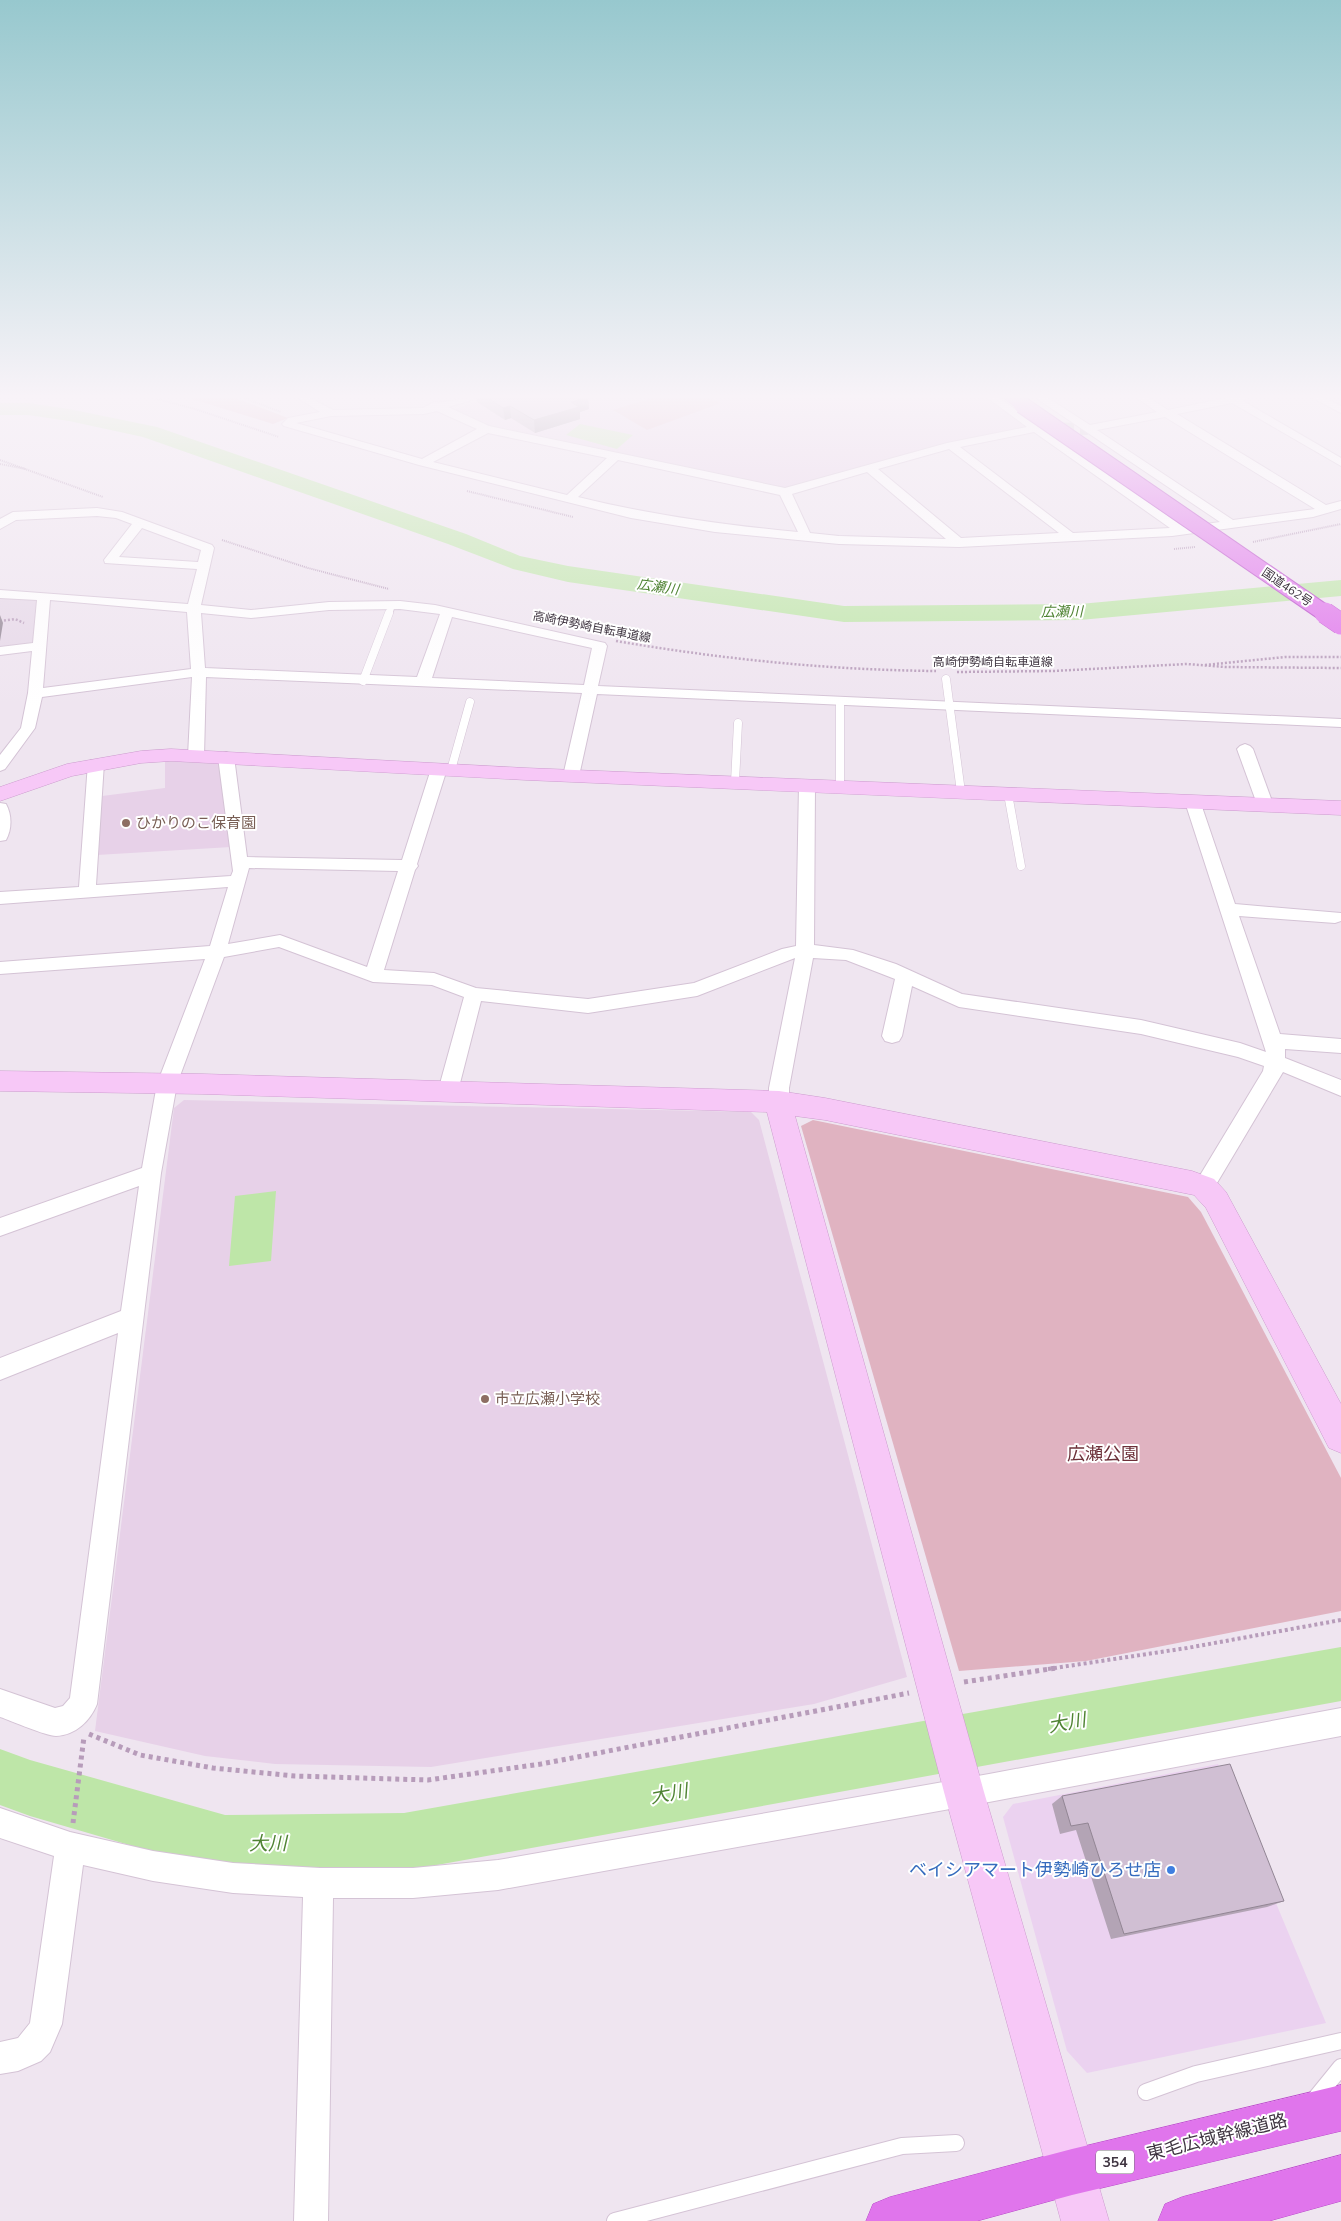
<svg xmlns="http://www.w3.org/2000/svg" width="1341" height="2221" font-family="'Nunito Sans','Noto Sans JP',sans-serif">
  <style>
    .residential { fill: #e6d8e8 }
    .commercial { fill: #ebd2f0 }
    .education { fill: #e7d1e8 }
    .green { fill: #e0b3c1 }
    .water { fill: #bee6a8 }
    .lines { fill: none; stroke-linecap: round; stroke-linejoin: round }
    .river { fill: #bee6a8; fill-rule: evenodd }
    .street-tunnel { stroke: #ccc2cd; stroke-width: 12; stroke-dasharray: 12 6; stroke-linecap: butt }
    .lane-far2-casing { stroke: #d4c3d5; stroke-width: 8 }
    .lane-far1-casing { stroke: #d4c3d5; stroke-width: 9 }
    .lane-casing { stroke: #d4c3d5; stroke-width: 18 }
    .street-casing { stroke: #d4c3d5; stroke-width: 2 }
    .secondary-casing { stroke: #cc9cce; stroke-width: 1 }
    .highway-casing { stroke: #b846c9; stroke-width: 1 }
    .path-far3 { stroke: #b79cba; stroke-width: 2; stroke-dasharray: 1 1; stroke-linecap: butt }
    .path-far2 { stroke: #b79cba; stroke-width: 2.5; stroke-dasharray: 2 2; stroke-linecap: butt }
    .path-far1 { stroke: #b79cba; stroke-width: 4; stroke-dasharray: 3 3; stroke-linecap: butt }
    .path { stroke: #b79cba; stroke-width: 5; stroke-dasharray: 4 4; stroke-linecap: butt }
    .lane-far2 { stroke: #fff; stroke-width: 6 }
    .lane-far1 { stroke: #fff; stroke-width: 8 }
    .lane { stroke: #fff; stroke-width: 16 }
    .street { fill: #fff; fill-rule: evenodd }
    .secondary { fill: #f7c8f7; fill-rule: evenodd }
    .highway { fill: #e075ec; fill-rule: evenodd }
    .highway-bridge-far1-casing { stroke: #b846c9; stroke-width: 18; stroke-linecap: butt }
    .highway-bridge-casing { stroke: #b846c9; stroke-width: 22; stroke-linecap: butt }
    .highway-bridge-far1 { stroke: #e075ec; stroke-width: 16 }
    .highway-bridge { stroke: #e075ec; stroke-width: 21 }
    .wall { fill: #b3a4b5 }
    .shaded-wall { fill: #928694 }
    .building { fill: #d0bfd3; stroke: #928694 }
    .education-dot { fill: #8d6e63; stroke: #fff; stroke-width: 2 }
    .shop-dot { fill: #3f7fe0; stroke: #fff; stroke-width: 2 }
    .labels { text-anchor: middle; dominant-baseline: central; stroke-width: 4; stroke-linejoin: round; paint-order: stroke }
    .far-street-label { font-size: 12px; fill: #403642; stroke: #fff }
    .far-water-label { font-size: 14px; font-style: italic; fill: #4f8333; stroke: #fff }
    .shield { fill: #fff; stroke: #79727b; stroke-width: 1 }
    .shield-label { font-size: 14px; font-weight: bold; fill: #403642 }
    .education-label { font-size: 15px; fill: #785e54; stroke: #fff; text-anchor: start }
    .near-park-label { font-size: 18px; fill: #6c3039; stroke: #fff }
    .near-shop-label { font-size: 18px; fill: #366cbe; stroke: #fff; text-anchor: end }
    .near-street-label { font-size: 18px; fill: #403642; stroke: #fff }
    .near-water-label { font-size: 19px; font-style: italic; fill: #4f8333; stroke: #fff }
  </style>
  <rect width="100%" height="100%" fill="#efe5f0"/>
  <path class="residential" d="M0 597 38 599 33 642 0 648Z"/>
  <path class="commercial" d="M1218 1764 1326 2023 1087 2073 1067 2051 1003 1817 1013 1804Z"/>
  <g class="education">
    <path d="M486 398H988L1027 425 1024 427 937 445 786 489 488 427 453 410Z"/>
    <path d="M165 761 220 764 231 847 97 855 102 796 165 788Z"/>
    <path d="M184 1100 751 1112 759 1120 907 1677 814 1704 431 1767 275 1764 205 1756 95 1731 174 1108Z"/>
  </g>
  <g class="green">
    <path d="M189 398H236L288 418 273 424Z"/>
    <path d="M652 398H709L721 403 647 430 613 410Z"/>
    <path d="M813 1120 1188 1197 1201 1212 1341 1478V1611L1086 1661 959 1671 801 1126Z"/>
  </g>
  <g class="water">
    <path d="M580 424 633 435 617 449 566 435Z"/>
    <path d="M276 1191 271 1261 229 1266 235 1196Z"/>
  </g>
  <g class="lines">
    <g class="river">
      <path d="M0 403H28L69 409 157 427 466 534 520 556 568 566 844 606 1080 604 1341 580V596L1080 620 844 622 568 582 513 569 448 544 143 437 69 421 28 415H0Z"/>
      <path d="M1341 1647V1701L404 1871 225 1873 30 1816 0 1805V1749L30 1760 225 1815 404 1813Z"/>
    </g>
    <path class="street-tunnel" d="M1044 428 1088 429"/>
    <g class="lane-far2-casing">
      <path id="lane-far2" d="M389 614 392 605"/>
    </g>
    <g class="lane-far1-casing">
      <g id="lane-far1">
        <path d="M946 679 961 792"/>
        <path d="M363 681 389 613"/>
        <path d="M840 701V787"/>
        <path d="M451 770 470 702"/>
        <path d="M735 782 738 723"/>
        <path d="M1008 794 1021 866"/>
      </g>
    </g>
    <g class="lane-casing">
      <g id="lane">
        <path d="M1146 2092 1196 2074 1341 2041"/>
        <path d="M1315 2099 1341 2067"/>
        <path d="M615 2221 902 2146 956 2143"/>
      </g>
    </g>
    <g class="street-casing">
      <g id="street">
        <path d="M298 398H310L333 410 423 408 434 402C441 404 462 398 473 398L472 400 448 407 489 426 785 488 947 443 1027 427 988 398H999L1184 527 1220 522 1036 398H1048L1090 425 1157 412 1137 398H1149L1168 410 1226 398H1247L1243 401 1341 458V466L1232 403 1177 414 1326 505 1341 501V509L1313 517 1172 536 959 547 839 544 715 532 631 518 419 465 284 426 282 424 288 418 320 412ZM437 411 477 429 422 459 296 423 331 416 424 414ZM1165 417 1315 509 1233 520 1097 430ZM1034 432 1170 528 1073 533 960 447ZM488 433 607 458 567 495 433 462ZM949 449 1059 533 961 538 878 469ZM618 460 780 495 798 532C723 525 651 515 578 497ZM867 472 946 539 839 536 810 533 792 494Z"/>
        <path d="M1313 398H1325L1341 406V413Z"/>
        <path d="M97 508 122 512 212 545 214 548 201 605 251 610 329 602 400 601 435 605 605 643 607 646 598 686 1341 719V727L597 694 579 776 577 779H565L563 776 582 693 206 677 204 756 201 759H191L188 756 192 677 42 697 35 728 5 769 0 771V755L21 728 28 693 32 651 0 655V647L33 643 37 600 0 598V590L188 604 197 569 105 563 104 560 132 524 116 518 97 516 16 520 0 529V519L13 512ZM142 528 201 550 198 562 119 557ZM50 600 187 612 191 669 43 688ZM400 609 440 614 417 677 205 668 201 613 251 618 329 610ZM452 617 592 648 584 685 432 678Z"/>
        <path d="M1245 744 1250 746 1253 749 1273 804 1271 808H1259L1257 804 1237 749 1240 746Z"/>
        <path d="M226 752 231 754 234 757 247 857 402 860 431 769 434 766H444L447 769 417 864 418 866 415 870 384 970 434 973 476 988 588 999 694 983 782 949 796 946 799 785 801 782H813L815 785 814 945 853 950 896 964 962 994 1141 1020 1240 1043 1266 1052 1185 802 1187 798H1199L1235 904 1341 913V921L1335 923 1239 916 1280 1034 1341 1039V1053L1285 1049V1058L1341 1080V1096L1283 1072 1211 1193 1204 1196 1197 1193 1193 1187 1263 1071 1264 1066 1238 1057 1141 1034 959 1007 912 986 902 1036 899 1041 892 1043 885 1041 882 1036 895 979 846 960 813 958 789 1088V1102L786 1107 779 1110 772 1107 769 1102V1088L795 958 697 996 588 1013 481 1001 458 1091 455 1096 448 1099 441 1096 438 1091 464 997 432 985 373 982 279 947 224 957 177 1084 161 1173 97 1704C90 1721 76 1735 56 1736 46 1736 12 1721 0 1717V1689L55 1708 63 1706 70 1698 118 1333 0 1380V1358L121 1311 139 1186 0 1236V1218L142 1168 157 1084 205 959 0 974V962L210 946 228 887 0 904V892L79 887 88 763 91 760H101L104 763 96 885 231 876 233 871 218 757 221 754ZM249 868 398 871 367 967 280 935 228 944Z"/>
        <path d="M0 803 6 804C12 815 12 829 6 840L0 841Z"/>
        <path d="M1341 1708V1736L989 1802 498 1890 413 1898H333L328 2221H294L303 1897 233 1893 153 1881 83 1865 62 2024 50 2052 41 2061 18 2071 0 2074V2042L18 2038 30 2023 54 1856 0 1838V1808L70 1832 153 1851 233 1863 320 1868H413L498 1860 989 1774Z"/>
      </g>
    </g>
    <g class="secondary-casing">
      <g id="secondary">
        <path d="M171 749 526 768 1341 801V815L526 780 171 761 141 763 72 776 0 801V787L67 764 141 751Z"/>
        <path d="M0 1071 203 1074 779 1091 825 1098 1192 1171 1214 1179 1226 1192 1341 1404V1453L1329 1448 1206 1208 1194 1195 825 1120 795 1116 984 1792 1109 2221H1061L944 1792 767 1112 203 1094 0 1091Z"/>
      </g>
    </g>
    <g class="highway-casing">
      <g id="highway">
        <path d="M1004 398H1020L1029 405 1027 408H1017Z"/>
        <path d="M1341 2085V2131L1072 2195 977 2221H866L873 2204 890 2197 1072 2149Z"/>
        <path d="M1341 2155V2201L1269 2221H1158L1165 2204 1182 2197Z"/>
      </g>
    </g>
    <g class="path-far3">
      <path d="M153 398 195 409 279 437"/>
      <path d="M244 398 281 412"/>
      <path d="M0 460 103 497"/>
      <path d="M0 464 26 469"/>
      <path d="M467 491 573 517"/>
      <path d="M222 540 308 568 389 589"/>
      <path d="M1253 542 1341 524"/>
      <path d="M1174 549 1195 547"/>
    </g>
    <g class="path-far2">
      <path d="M0 621 15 619 24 623"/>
      <path d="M616 641C722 659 828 670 936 671"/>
      <path d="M1205 665 1285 657H1341"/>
      <path d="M957 672 1053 671 1187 664 1225 667 1341 668"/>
    </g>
    <path class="path-far1" d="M1048 1669 1187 1648 1341 1620"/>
    <g class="path">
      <path d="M964 1682 1056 1668"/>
      <path d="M89 1734 140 1755 213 1768 295 1776 428 1780 541 1764 909 1693"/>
      <path d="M73 1823 84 1737"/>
    </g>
    <use href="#lane-far2" class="lane-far2"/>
    <use href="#lane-far1" class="lane-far1"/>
    <use href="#lane" class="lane"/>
    <use href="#street" class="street"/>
    <use href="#secondary" class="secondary"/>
    <use href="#highway" class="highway"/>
    <g class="highway-bridge-far1-casing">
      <path id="highway-bridge-far1" d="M1022 405 1326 614"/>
    </g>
    <g class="highway-bridge-casing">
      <path id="highway-bridge" d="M1325 613 1341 624"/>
    </g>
    <use href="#highway-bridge-far1" class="highway-bridge-far1"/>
    <use href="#highway-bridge" class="highway-bridge"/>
  </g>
  <g class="wall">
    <path d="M476 398H588L589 409 580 412V419L535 433 511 418 505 420 477 402Z"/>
    <path d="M1062 1796 1284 1901 1267 1907 1111 1939 1076 1830 1060 1834 1052 1804Z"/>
  </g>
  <g class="shaded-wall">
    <path d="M585 398H588L589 409 580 412V419L535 433 534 420 571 402Z"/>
    <path d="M510 406 511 418 505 420 503 408Z"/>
    <path d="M0 615 3 623 0 641Z"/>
  </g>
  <g class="building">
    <path d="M488 398H585L571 402 579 407 534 420 510 406 503 408Z"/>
    <path d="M1230 1764 1284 1901 1124 1934 1088 1823 1071 1826 1062 1796Z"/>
  </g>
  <linearGradient id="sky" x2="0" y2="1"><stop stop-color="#97c8ce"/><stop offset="0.56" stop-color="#f8f3f8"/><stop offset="1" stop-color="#f8f3f8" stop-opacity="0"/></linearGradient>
  <rect width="1341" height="708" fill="url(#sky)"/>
  <g class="education-dot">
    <circle cx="126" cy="823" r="5"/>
    <circle cx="485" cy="1399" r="5"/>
  </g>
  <circle class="shop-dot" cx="1171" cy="1870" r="5"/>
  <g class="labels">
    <g class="far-street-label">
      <text transform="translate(1287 587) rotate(34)">国道462号</text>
      <text transform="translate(592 627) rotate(11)">高崎伊勢崎自転車道線</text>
      <text x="993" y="662">高崎伊勢崎自転車道線</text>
    </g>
    <g class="far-water-label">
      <text transform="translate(658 587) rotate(8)">広瀬川</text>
      <text transform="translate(1062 612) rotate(-1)">広瀬川</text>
    </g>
    <rect class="shield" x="1096" y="2150.5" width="38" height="23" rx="4"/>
    <g class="shield-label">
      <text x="1115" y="2162">354</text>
    </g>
    <g class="education-label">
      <text x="136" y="823">ひかりのこ保育園</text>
      <text x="495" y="1399">市立広瀬小学校</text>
    </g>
    <g class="near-park-label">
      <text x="1103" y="1454">広瀬公園</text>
    </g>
    <g class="near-shop-label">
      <text x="1161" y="1870">ベイシアマート伊勢崎ひろせ店</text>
    </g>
    <g class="near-street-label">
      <text transform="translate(1217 2137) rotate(-14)">東毛広域幹線道路</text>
    </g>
    <g class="near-water-label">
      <text transform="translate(1067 1723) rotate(-10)">大川</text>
      <text transform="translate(669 1794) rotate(-10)">大川</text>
      <text transform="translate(268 1844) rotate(-1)">大川</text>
    </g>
  </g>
</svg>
